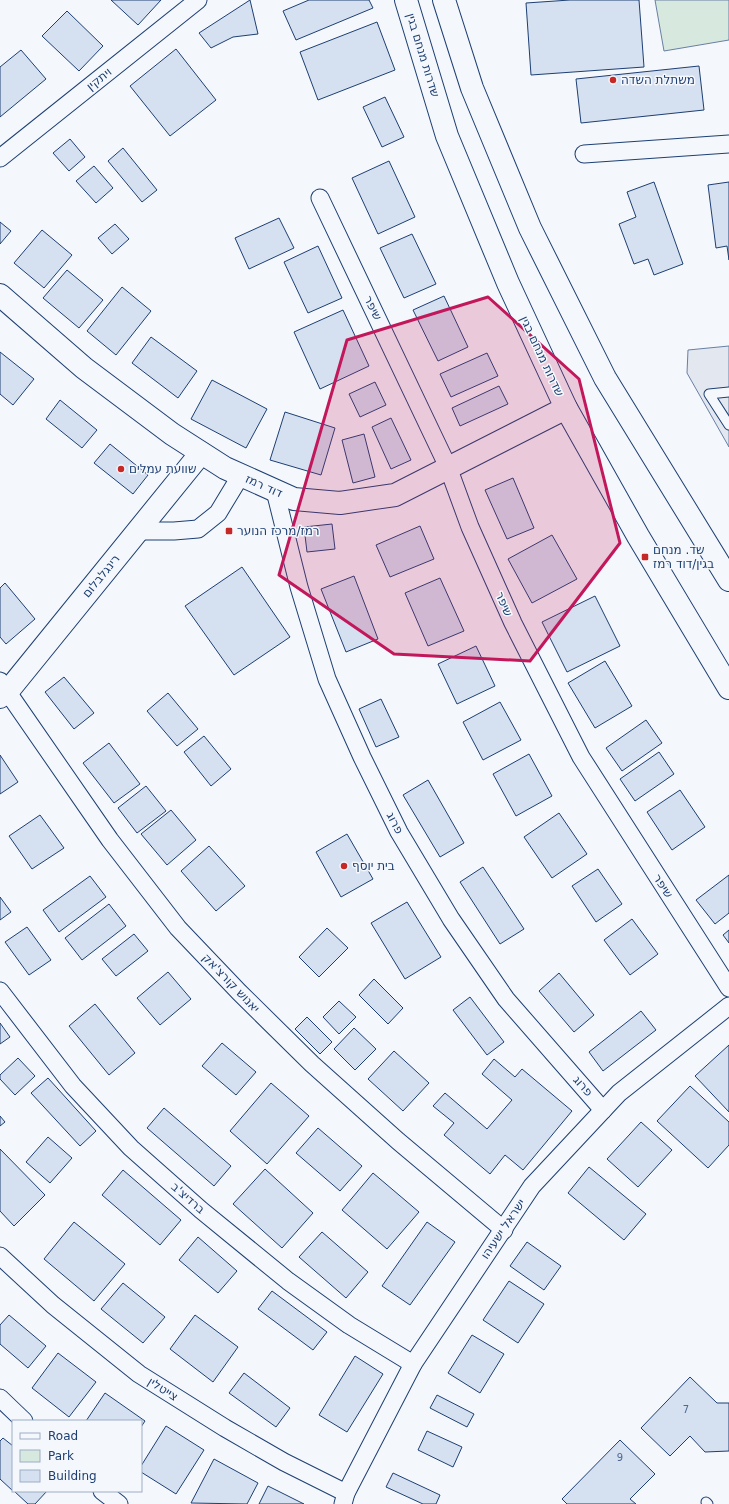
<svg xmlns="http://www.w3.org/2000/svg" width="729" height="1504" font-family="'DejaVu Sans','Noto Sans Hebrew',sans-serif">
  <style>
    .green { fill: #d7e8df; stroke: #687fa3 }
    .parking { fill: #e3e8f0; stroke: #687fa3 }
    .building { fill: #d5e0f0; stroke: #1d3f73 }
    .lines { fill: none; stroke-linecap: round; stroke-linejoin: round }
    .lane-casing { stroke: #1d3f73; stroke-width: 11 }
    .street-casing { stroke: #1d3f73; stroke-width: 19 }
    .secondary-casing { stroke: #1d3f73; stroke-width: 24 }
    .lane { stroke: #f4f7fb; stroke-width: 9 }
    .street { stroke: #f4f7fb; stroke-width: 17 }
    .secondary { stroke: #f4f7fb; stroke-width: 22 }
    .marked { fill: #c2185b; fill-opacity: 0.2; stroke: #c2185b; stroke-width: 3; stroke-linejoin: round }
    .poi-dot { fill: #c62828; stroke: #f4f7fb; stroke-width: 1.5 }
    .labels { text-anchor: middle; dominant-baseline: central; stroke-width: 3; stroke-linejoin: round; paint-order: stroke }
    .number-label { font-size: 10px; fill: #4b6792 }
    .street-label { font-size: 12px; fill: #1d3f73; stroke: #f4f7fb }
    .poi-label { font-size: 12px; fill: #1d3f73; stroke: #f4f7fb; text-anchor: start }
  </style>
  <rect width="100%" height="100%" fill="#f4f7fb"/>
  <path class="green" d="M655 0H729V40L664 51Z"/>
  <path class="parking" d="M729 346V447L687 373 688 350Z"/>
  <g class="building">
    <path d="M111 0H161L138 25Z"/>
    <path d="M250 0 258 34 233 37 211 48 199 33Z"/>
    <path d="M309 0H369L373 8 296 40 283 11Z"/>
    <path d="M570 0H639L644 67 531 75 526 3Z"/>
    <path d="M67 11 103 46 79 71 42 36Z"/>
    <path d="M377 22 395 70 318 100 300 52Z"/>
    <path d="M176 49 216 100 170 136 130 86Z"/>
    <path d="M21 50 46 79 0 117V67Z"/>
    <path d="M699 66 704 110 581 123 576 79Z"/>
    <path d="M385 97 404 137 382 147 363 107Z"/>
    <path d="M70 139 85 157 69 171 53 153Z"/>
    <path d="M123 148 157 190 142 202 108 161Z"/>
    <path d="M389 161 415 217 378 234 352 178Z"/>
    <path d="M94 166 113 188 96 203 76 181Z"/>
    <path d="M654 182 683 264 654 275 648 259 634 264 619 224 636 217 627 192Z"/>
    <path d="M729 182V260L727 246 716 248 708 185Z"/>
    <path d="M279 218 294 248 249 269 235 238Z"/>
    <path d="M0 222 11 231 0 244Z"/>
    <path d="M115 224 129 239 112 254 98 238Z"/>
    <path d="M42 230 72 255 44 288 14 263Z"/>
    <path d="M412 234 436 284 404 298 380 248Z"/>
    <path d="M318 246 342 298 308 313 284 262Z"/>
    <path d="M67 270 103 300 79 328 43 298Z"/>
    <path d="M122 287 151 311 116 355 87 331Z"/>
    <path d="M444 296 468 347 438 361 413 310Z"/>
    <path d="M343 310 369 366 320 389 294 332Z"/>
    <path d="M151 337 197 371 178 398 132 363Z"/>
    <path d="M0 352 34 379 13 405 0 394Z"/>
    <path d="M487 353 498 376 451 397 440 374Z"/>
    <path d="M212 380 267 409 246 448 191 419Z"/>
    <path d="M375 382 386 405 360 417 349 394Z"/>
    <path d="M499 386 508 404 460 426 452 408Z"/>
    <path d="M60 400 97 430 82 448 46 419Z"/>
    <path d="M285 412 335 428 321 475 270 460Z"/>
    <path d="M391 418 411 460 391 469 372 427Z"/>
    <path d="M364 434 375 477 353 483 342 440Z"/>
    <path d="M110 444 148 475 133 494 94 463Z"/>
    <path d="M513 478 534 528 507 539 485 490Z"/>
    <path d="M332 524 335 549 307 552 304 527Z"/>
    <path d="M420 526 434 559 390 577 376 545Z"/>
    <path d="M552 535 577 579 532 603 508 559Z"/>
    <path d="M242 567 290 637 234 675 185 606Z"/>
    <path d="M354 576 378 639 346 652 321 589Z"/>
    <path d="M440 578 464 631 428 646 405 593Z"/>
    <path d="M5 583 35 619 6 644 0 637V588Z"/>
    <path d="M595 596 620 646 567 672 542 622Z"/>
    <path d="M476 646 495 686 457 704 438 664Z"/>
    <path d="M605 661 632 706 595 728 568 683Z"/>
    <path d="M64 677 94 713 74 729 45 692Z"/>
    <path d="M168 693 198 729 177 746 147 711Z"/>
    <path d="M381 699 399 737 376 747 359 709Z"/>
    <path d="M500 702 521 740 483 760 463 722Z"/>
    <path d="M646 720 662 743 622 771 606 748Z"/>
    <path d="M204 736 231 769 211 786 184 752Z"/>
    <path d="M109 743 140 784 114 803 83 763Z"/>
    <path d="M659 752 674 774 635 801 620 779Z"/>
    <path d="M529 754 552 796 516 816 493 774Z"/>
    <path d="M0 755 18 782 0 794Z"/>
    <path d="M428 780 464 843 440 857 403 795Z"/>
    <path d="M146 786 166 811 137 833 118 808Z"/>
    <path d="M680 790 705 827 672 850 647 812Z"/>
    <path d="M171 810 196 840 167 865 141 834Z"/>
    <path d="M559 813 587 854 552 878 524 837Z"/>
    <path d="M40 815 64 848 32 869 9 836Z"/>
    <path d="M347 834 373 879 341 897 316 852Z"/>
    <path d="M209 846 245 886 216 911 181 871Z"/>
    <path d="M483 867 524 929 500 944 460 882Z"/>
    <path d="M598 869 622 904 596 922 572 886Z"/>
    <path d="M729 875V913L715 924 696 900Z"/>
    <path d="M90 876 106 897 59 932 43 910Z"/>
    <path d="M0 897 11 912 0 920Z"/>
    <path d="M407 902 441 957 405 979 371 923Z"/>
    <path d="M109 904 126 926 82 960 65 938Z"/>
    <path d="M632 919 658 954 630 975 604 940Z"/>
    <path d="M27 927 51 960 29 975 5 942Z"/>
    <path d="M327 928 348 948 319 977 299 957Z"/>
    <path d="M729 930V943L723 935Z"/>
    <path d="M134 934 148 951 116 976 102 959Z"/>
    <path d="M168 972 191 999 160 1025 137 998Z"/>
    <path d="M559 973 594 1015 574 1032 539 991Z"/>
    <path d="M374 979 403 1008 388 1024 359 995Z"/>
    <path d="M470 997 504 1042 487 1055 453 1010Z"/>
    <path d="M339 1001 356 1017 339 1034 323 1017Z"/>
    <path d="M95 1004 135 1053 109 1075 69 1026Z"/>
    <path d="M641 1011 656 1030 603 1071 589 1052Z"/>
    <path d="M307 1017 332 1042 320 1054 295 1029Z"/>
    <path d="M0 1023 10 1037 0 1044Z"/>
    <path d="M354 1028 376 1049 355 1070 334 1049Z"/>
    <path d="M222 1043 256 1072 236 1095 202 1066Z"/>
    <path d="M729 1045V1112L695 1076Z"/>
    <path d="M394 1051 429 1083 403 1111 368 1079Z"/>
    <path d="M18 1058 35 1076 15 1095 0 1079V1075Z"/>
    <path d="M494 1059 515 1077 522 1069 572 1111 523 1170 505 1155 490 1174 444 1135 454 1123 433 1106 445 1093 487 1129 512 1100 482 1074Z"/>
    <path d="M48 1078 96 1131 80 1146 31 1093Z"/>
    <path d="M271 1083 309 1116 267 1164 230 1131Z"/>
    <path d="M690 1086 729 1122V1145L708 1168 657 1121Z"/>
    <path d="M164 1108 231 1166 214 1186 147 1128Z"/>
    <path d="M0 1116 5 1122 0 1126Z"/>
    <path d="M641 1122 672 1150 638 1187 607 1159Z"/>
    <path d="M318 1128 362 1166 340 1191 296 1153Z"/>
    <path d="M48 1137 72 1158 50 1183 26 1162Z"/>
    <path d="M0 1149 45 1195 14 1226 0 1211Z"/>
    <path d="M589 1167 646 1214 624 1240 568 1193Z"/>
    <path d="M265 1169 313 1213 282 1248 233 1204Z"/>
    <path d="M123 1170 181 1220 160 1245 102 1195Z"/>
    <path d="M373 1173 419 1212 387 1249 342 1210Z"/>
    <path d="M74 1222 125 1264 94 1301 44 1259Z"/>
    <path d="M427 1222 455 1242 410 1305 382 1286Z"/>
    <path d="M322 1232 368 1272 346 1298 299 1257Z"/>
    <path d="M198 1237 237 1271 218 1293 179 1260Z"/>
    <path d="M527 1242 561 1266 544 1290 510 1266Z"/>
    <path d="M509 1281 544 1304 518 1343 483 1320Z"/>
    <path d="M123 1283 165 1317 143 1343 101 1309Z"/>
    <path d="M272 1291 327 1332 313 1350 258 1309Z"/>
    <path d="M9 1315 46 1346 28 1368 0 1344V1325Z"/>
    <path d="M195 1315 238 1347 213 1382 170 1349Z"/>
    <path d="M472 1335 504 1354 480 1393 448 1373Z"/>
    <path d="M58 1353 96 1382 69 1417 32 1388Z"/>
    <path d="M355 1356 383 1374 347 1432 319 1415Z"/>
    <path d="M244 1373 290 1408 276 1427 229 1393Z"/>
    <path d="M690 1377 717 1403H729V1451L705 1452 690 1436 670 1456 641 1428Z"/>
    <path d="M105 1393 145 1421 141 1427V1421H86Z"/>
    <path d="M437 1395 474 1414 467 1427 430 1408Z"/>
    <path d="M166 1426 204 1450 176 1494 141 1472V1466Z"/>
    <path d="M427 1431 462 1447 453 1467 418 1450Z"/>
    <path d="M3 1438 13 1446V1491L0 1479V1441Z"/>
    <path d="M620 1440 655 1474 630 1499 636 1504H567L562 1499Z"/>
    <path d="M214 1459 258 1483 247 1504 191 1503Z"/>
    <path d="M393 1473 440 1495 436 1504H423L386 1487Z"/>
    <path d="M268 1486 304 1504H259Z"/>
    <path d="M14 1491H47L35 1504H28Z"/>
  </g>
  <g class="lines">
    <g class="lane-casing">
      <g id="lane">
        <path d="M729 392 709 394 729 425"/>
        <path d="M706 1502 708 1504"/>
      </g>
    </g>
    <g class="street-casing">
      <g id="street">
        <path d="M584 154 729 144"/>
        <path d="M0 158 198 0"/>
        <path d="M320 198 448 467 470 527 513 623 581 757 729 988"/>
        <path d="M275 491 299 587 327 679 362 757 399 832 451 919 506 999 603 1110"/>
        <path d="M137 531H174L198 529 218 513 241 475"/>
        <path d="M0 681 110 840 178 928 239 992 312 1064 398 1141 504 1230"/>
        <path d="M0 991 73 1086 131 1148 201 1210 288 1281 349 1325 413 1364"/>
        <path d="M0 1256 53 1305 139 1374 225 1428 284 1462 346 1493"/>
        <path d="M0 1398 24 1421"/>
        <path d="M102 1491 119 1504"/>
        <path d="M343 1504 346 1493 413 1364 532 1186 619 1093 729 1006"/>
      </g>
    </g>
    <g class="secondary-casing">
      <g id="secondary">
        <path d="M406 0 447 136 508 283 566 408 638 536 729 688"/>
        <path d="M444 0 472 88 530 228 605 378 729 580"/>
        <path d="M0 295 84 368 172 434 225 468 294 499 340 503 395 495 566 408"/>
        <path d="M0 697 8 691 201 453"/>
      </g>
    </g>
    <use href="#lane" class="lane"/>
    <use href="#street" class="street"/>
    <use href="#secondary" class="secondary"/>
  </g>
  <path class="marked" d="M488 297 579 379 620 543 530 661 394 654 279 575 347 340Z"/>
  <g class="poi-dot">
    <circle cx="613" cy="80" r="4"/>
    <circle cx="121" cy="469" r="4"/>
    <rect x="225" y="527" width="8" height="8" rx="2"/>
    <rect x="641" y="553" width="8" height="8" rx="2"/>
    <circle cx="344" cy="866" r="4"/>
  </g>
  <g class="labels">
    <g class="number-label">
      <text x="686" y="1409">7</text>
      <text x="620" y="1457">9</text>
    </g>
    <g class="street-label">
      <text transform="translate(423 55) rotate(73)">שדרות מנחם בגין</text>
      <text transform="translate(99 79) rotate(-39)">ויתקין</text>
      <text transform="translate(373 308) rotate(64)">שיפר</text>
      <text transform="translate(542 356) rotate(65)">שדרות מנחם בגין</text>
      <text transform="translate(264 486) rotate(24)">דוד רמז</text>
      <text transform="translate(101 576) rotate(-51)">רינגלבלום</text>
      <text transform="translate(504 604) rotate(66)">שיפר</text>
      <text transform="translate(395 823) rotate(63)">פרוג</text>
      <text transform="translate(663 886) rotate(57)">שיפר</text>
      <text transform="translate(231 983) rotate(46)">יאנוש קורצ'אק</text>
      <text transform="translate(583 1086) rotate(49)">פרוג</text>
      <text transform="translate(188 1198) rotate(41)">ברדיצ'ב</text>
      <text transform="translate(503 1229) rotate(-56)">ישראל ישעיהו</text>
      <text transform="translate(163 1389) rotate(32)">צייטלין</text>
    </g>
    <g class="poi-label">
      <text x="621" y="80">משתלת השדה</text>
      <text x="129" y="469">שוועת עמלים</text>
      <text x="237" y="531">רמז/מרכז הנוער</text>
      <text x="653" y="550">שד. מנחם<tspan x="653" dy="14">בגין/דוד רמז</tspan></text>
      <text x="352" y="866">בית יוסף</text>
    </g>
  </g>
  <rect x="12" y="1420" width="130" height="72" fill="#f4f7fb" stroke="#9eadc5"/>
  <rect x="20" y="1433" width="20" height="6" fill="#f4f7fb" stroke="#9eadc5"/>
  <text x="48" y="1440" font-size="12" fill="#1d3f73">Road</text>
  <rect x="20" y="1450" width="20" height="12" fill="#d7e8df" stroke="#9eadc5"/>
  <text x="48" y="1460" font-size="12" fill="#1d3f73">Park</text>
  <rect x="20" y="1470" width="20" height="12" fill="#d5e0f0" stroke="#9eadc5"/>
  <text x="48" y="1480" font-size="12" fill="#1d3f73">Building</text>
</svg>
